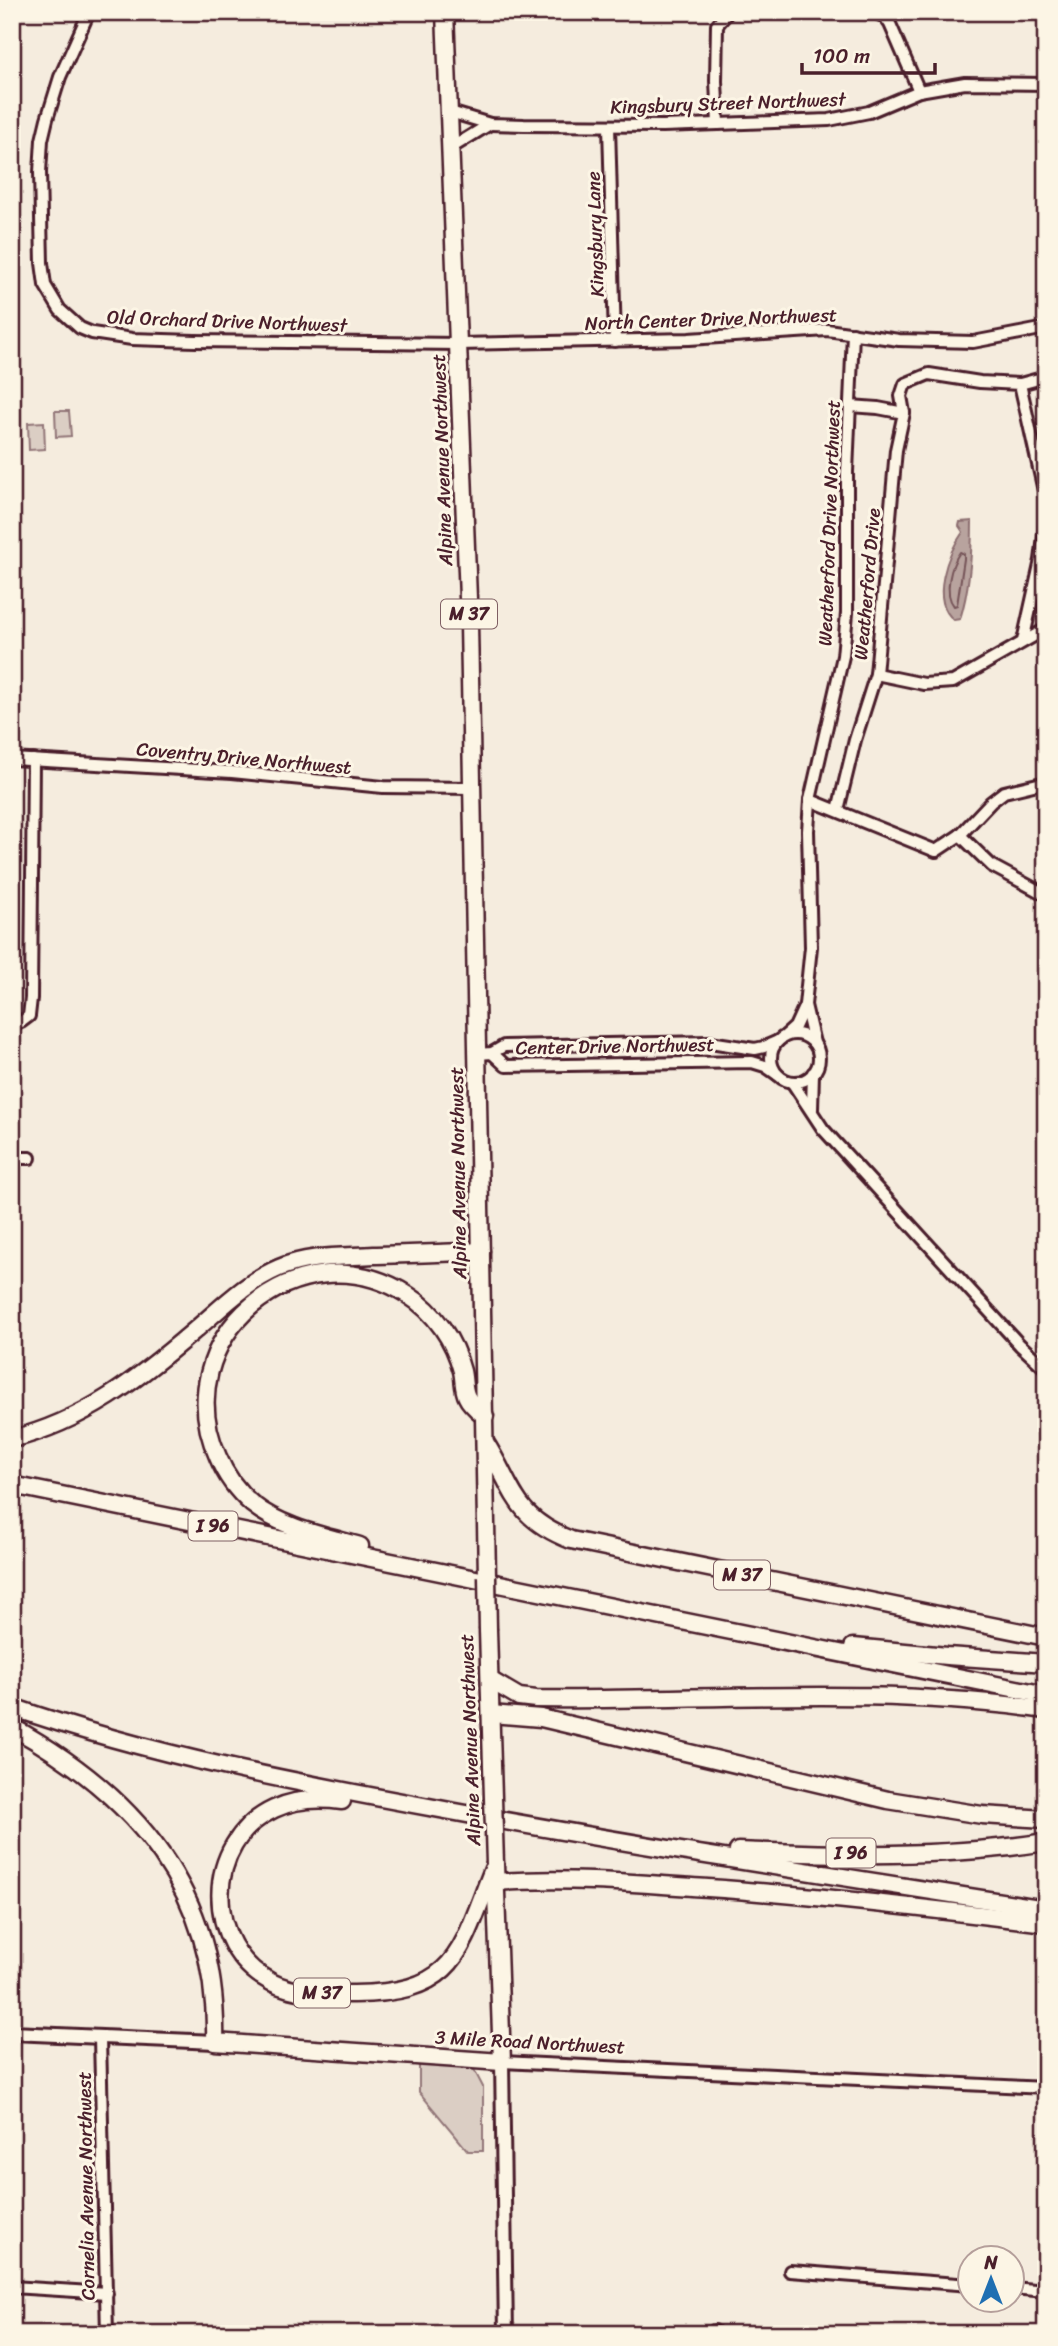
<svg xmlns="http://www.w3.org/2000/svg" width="1058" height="2346" font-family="Sriracha,sans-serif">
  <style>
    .green { fill: #dbcec4; stroke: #927678; stroke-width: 2 }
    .water { fill: #b8a39e; stroke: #8c6e70; stroke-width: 2 }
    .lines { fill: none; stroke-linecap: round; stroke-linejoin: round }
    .shore { stroke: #765459; stroke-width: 2 }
    .minor-casing { stroke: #4a1f2b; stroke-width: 16 }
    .major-casing { stroke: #4a1f2b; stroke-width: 18 }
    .highway-casing { stroke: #4a1f2b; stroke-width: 21 }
    .minor { stroke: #fcf5e5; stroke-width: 10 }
    .major { stroke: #fcf5e5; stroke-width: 12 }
    .highway { stroke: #fcf5e5; stroke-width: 16 }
    .highway-bridge-casing { stroke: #4a1f2b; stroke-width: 21; stroke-linecap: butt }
    .highway-bridge { stroke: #fcf5e5; stroke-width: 16 }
    .labels { text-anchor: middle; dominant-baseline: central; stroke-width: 6; stroke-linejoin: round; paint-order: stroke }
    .shield { fill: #fcf5e5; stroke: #7f5f63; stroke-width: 2 }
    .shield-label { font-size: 18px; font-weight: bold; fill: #4a1f2b }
    .street-label { font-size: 19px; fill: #4a1f2b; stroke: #fcf5e5 }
  </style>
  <rect width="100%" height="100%" fill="#f5ecde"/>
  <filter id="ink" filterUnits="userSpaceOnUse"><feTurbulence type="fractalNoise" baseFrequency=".0143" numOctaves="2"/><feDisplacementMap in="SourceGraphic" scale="14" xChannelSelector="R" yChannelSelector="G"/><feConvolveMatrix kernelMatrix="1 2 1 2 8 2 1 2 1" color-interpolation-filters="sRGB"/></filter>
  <g filter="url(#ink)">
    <g class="green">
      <path d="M55 411H69L71 436 56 437Z"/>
      <path d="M44 422 45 449 29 450 28 423Z"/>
      <path d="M419 2063 472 2066 483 2087V2151H468L419 2092Z"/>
    </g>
    <path class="water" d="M972 521C972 555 970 587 960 619L954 620C929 600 948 553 963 532L959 526 960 522Z"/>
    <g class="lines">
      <path class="shore" d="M960 552 964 554V559L957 605 954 606C943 593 951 565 960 552Z"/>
      <g class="minor-casing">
        <g id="minor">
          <path d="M89 12 60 77 47 119 42 140 40 172 42 263 45 285 60 310 80 328 92 333 132 339 195 341 459 344 689 339 827 330 899 340 973 342 1046 328"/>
          <path d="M874 12 885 17 890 24 919 91"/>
          <path d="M450 112 490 124 524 125 663 126 829 120 869 112 919 91 965 83 1046 84"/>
          <path d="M718 124 716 81 717 25 728 12"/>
          <path d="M609 126 615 341"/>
          <path d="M451 148 490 124"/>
          <path d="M1020 384 1046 500"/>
          <path d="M904 413 901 396 905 384 929 374 980 382 1020 384 1046 377"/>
          <path d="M1023 641 1041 560 1046 522"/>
          <path d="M876 674 924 684 953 682 1046 629"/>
          <path d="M12 759 232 772 383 787 473 788"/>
          <path d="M810 800 936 851 960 835 991 802 1004 792 1046 782"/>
          <path d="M838 810 855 740 876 674 896 450 904 413 878 408 850 406"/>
          <path d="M960 835 992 866 1046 895"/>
          <path d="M12 1023 21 1022 29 1016 31 998 33 760"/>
          <circle cx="795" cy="1058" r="24"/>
          <path d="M786 1035 795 1027 805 1005"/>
          <path d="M814 1043 805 1005 811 947 808 831 810 800 843 656 847 613V472L853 333"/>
          <path d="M492 1053 506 1066 752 1062 765 1066 778 1075"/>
          <path d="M477 1054 492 1053 504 1046 710 1042 755 1049 764 1047 778 1041"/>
          <path d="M792 1082 823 1129 1020 1345 1046 1369"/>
          <path d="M812 1109 813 1073"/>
          <path d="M12 1158H30"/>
          <path d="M100 2038 107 2334"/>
          <path d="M502 2062 1046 2088"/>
          <path d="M790 2271 970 2285"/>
          <path d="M12 2287 107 2293"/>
          <path d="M1012 2288 1046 2291"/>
          <path d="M714 2331V2334"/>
        </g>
      </g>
      <g class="major-casing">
        <g id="major">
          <path d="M12 2033 215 2042"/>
          <path d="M502 2062 506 2334"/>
        </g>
      </g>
      <g class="highway-casing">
        <g id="highway">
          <path d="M445 12 469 624 487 1576"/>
          <path d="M12 1439C85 1421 138 1379 194 1331 221 1308 246 1282 279 1268 309 1255 342 1257 374 1255 409 1254 445 1253 481 1251"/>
          <path d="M485 1442C515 1489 512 1517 571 1540L1046 1637"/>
          <path d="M12 1485 1046 1695"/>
          <path d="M360 1546C324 1536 282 1528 252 1504 237 1491 225 1474 218 1457 164 1339 299 1225 408 1295 435 1312 454 1340 462 1371 464 1379 463 1390 467 1397 470 1404 479 1411 485 1416"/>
          <path d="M488 1630 492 1765"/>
          <path d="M853 1647 947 1656 1046 1663"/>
          <path d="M490 1680 519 1697 536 1699C706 1701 876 1685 1046 1710"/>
          <path d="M12 1707C153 1756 298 1783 445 1810 644 1847 845 1877 1046 1909"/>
          <path d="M491 1714 541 1718 888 1800 982 1815 1046 1819"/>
          <path d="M12 1727C137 1796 219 1893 215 2042L502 2062 495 1864"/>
          <path d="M342 1801C319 1798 295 1799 274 1809 203 1842 203 1946 271 1982 296 1995 327 1994 354 1994 458 1993 460 1952 493 1869"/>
          <path d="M738 1851C840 1855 945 1858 1046 1842"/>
          <path d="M496 1882C567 1877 637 1883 708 1888 821 1896 933 1909 1046 1923"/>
        </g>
      </g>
      <use href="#minor" class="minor"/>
      <use href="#major" class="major"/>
      <use href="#highway" class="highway"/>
      <g class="highway-bridge-casing">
        <g id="highway-bridge">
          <path d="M487 1576 488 1630"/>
          <path d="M492 1765 495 1864"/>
        </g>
      </g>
      <use href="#highway-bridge" class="highway-bridge"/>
    </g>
  </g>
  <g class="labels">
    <g class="shield">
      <rect x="441" y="599.5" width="56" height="29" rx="5"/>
      <rect x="188.5" y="1511.5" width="49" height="29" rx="5"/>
      <rect x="714" y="1560.5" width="56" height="29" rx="5"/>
      <rect x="826.5" y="1838.5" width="49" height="29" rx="5"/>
      <rect x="294" y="1978.5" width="56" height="29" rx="5"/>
    </g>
    <g class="shield-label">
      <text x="469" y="614">M 37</text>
      <text x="213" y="1526">I 96</text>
      <text x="742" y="1575">M 37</text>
      <text x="851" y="1853">I 96</text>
      <text x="322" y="1993">M 37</text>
    </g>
    <g class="street-label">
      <text transform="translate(728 103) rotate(-2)">Kingsbury Street Northwest</text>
      <text transform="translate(595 234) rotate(-92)">Kingsbury Lane</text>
      <text transform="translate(711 319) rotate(-2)">North Center Drive Northwest</text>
      <text transform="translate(227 321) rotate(2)">Old Orchard Drive Northwest</text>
      <text transform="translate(442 460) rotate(-92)">Alpine Avenue Northwest</text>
      <text transform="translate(829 523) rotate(-88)">Weatherford Drive Northwest</text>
      <text transform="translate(867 584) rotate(-85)">Weatherford Drive</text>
      <text transform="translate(244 758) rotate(5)">Coventry Drive Northwest</text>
      <text transform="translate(615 1046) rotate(-1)">Center Drive Northwest</text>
      <text transform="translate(458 1173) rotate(-91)">Alpine Avenue Northwest</text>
      <text transform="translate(470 1740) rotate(-92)">Alpine Avenue Northwest</text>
      <text transform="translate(530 2042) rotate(3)">3 Mile Road Northwest</text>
      <text transform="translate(86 2186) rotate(-91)">Cornelia Avenue Northwest</text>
    </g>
  </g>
  <rect width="1058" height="2346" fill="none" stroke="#fcf5e5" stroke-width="42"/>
  <rect x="21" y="21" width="1016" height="2304" fill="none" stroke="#4a1f2b" stroke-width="2.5" filter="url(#ink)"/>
  <g transform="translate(991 2279)"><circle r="33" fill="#fcf5e5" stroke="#b59f9b" stroke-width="2"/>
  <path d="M0-5L12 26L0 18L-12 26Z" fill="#1f6fb2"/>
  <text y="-10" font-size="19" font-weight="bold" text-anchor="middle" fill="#4a1f2b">N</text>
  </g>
  <path d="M802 63v10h133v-10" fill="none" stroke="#4a1f2b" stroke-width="3.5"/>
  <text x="813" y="63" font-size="21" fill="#4a1f2b" stroke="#fcf5e5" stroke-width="5" paint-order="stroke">100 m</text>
</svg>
